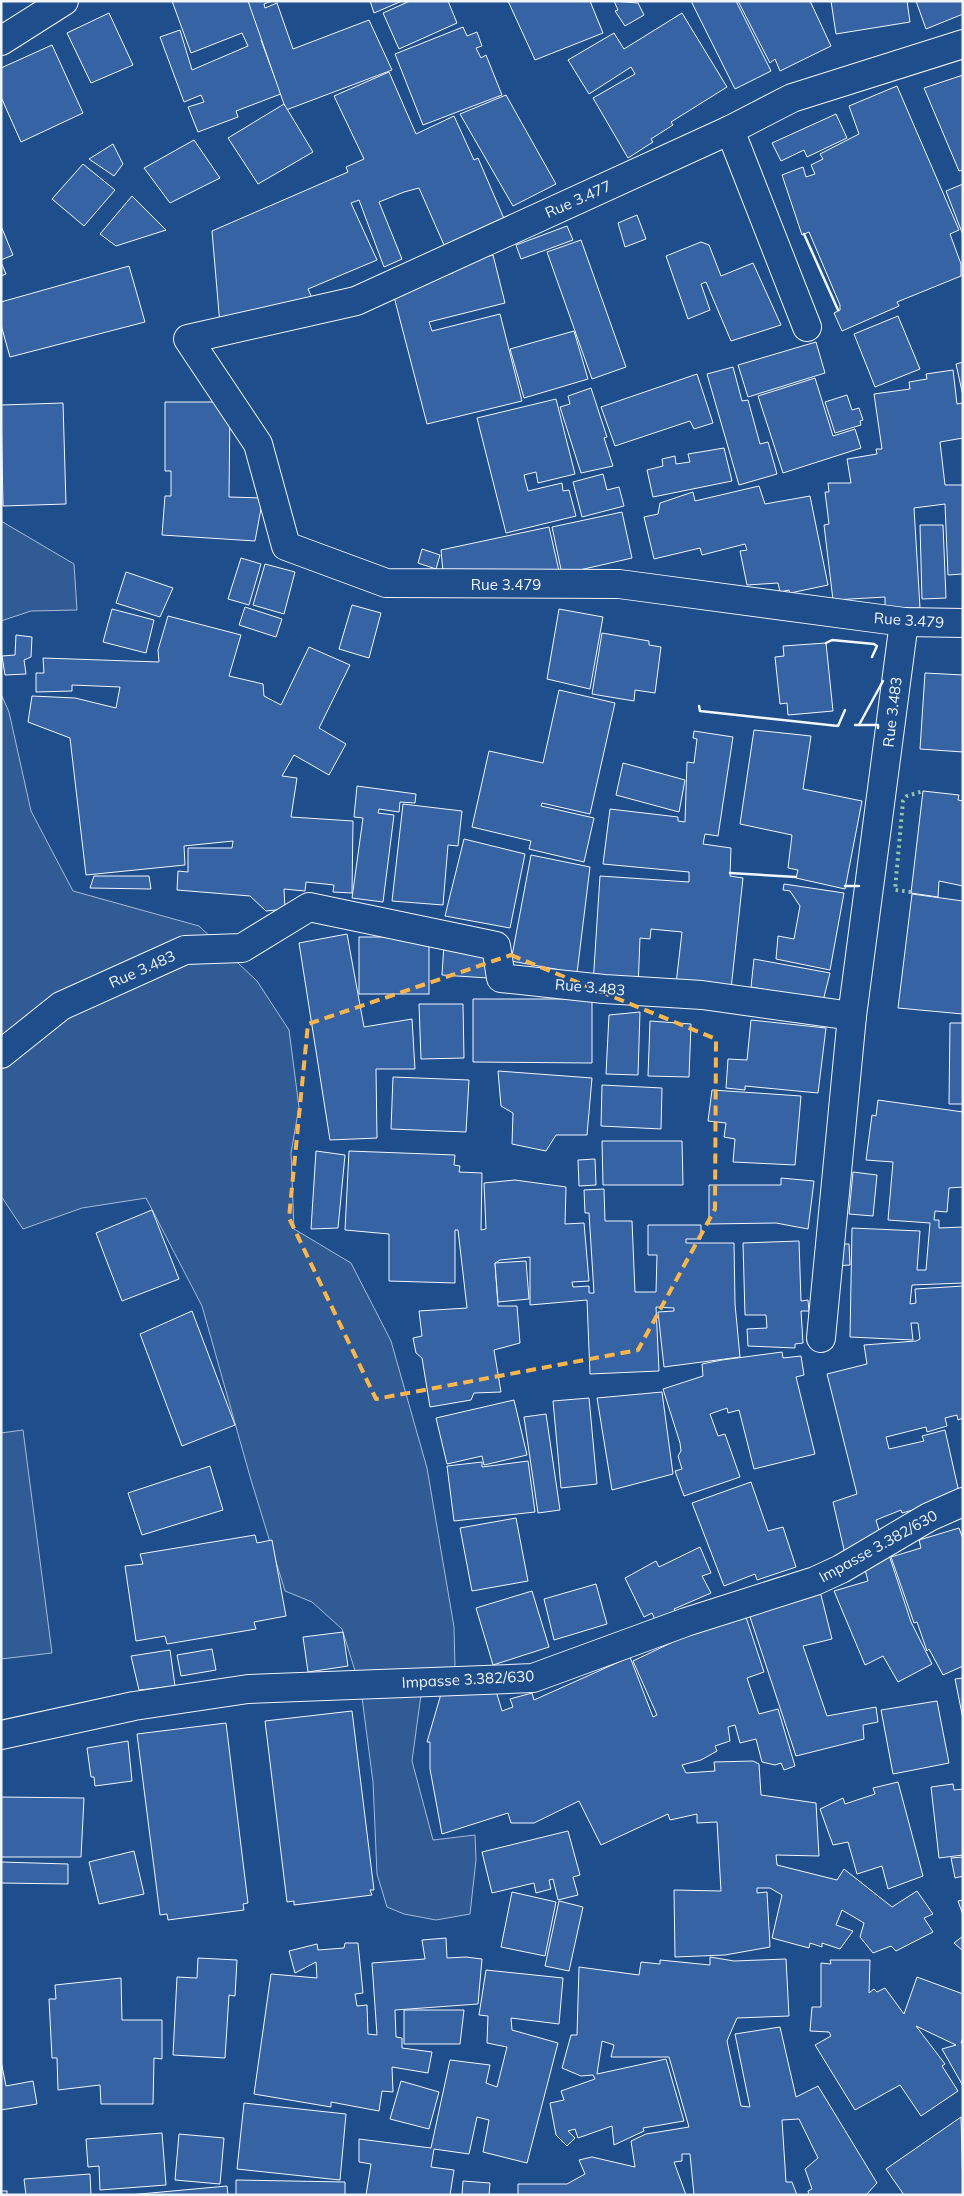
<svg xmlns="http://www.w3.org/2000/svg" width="964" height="2196" font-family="Mulish,sans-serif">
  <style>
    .built { fill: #305b95; stroke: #a8bbd7 }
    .building { fill: #3563a3; stroke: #f2f6ff }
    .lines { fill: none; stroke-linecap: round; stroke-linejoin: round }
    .minor-casing { stroke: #f2f6ff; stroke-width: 30 }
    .minor { stroke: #1f4e8c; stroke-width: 28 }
    .hedge { stroke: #97c8a6; stroke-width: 4; stroke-dasharray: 2.5 4; stroke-linecap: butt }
    .wall { stroke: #f2f6ff; stroke-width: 2.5 }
    .marked { fill: none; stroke: #ffb74d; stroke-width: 4; stroke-dasharray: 10 6; stroke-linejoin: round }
    .labels { text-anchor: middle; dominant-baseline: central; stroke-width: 4; stroke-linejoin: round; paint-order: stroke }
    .street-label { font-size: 15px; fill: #f2f6ff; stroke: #1f4e8c }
  </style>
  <rect width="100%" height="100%" fill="#1f4e8c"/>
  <g class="built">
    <path d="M1 521 74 564 77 610 31 611 1 621Z"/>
    <path d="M1 694 9 712 31 811 73 891 199 926 257 981 289 1030 299 1107 291 1153 294 1229 351 1263 391 1341 427 1468 454 1627 455 1668 423 1680 412 1761 433 1840 475 1835 476 1860 470 1914 436 1920 404 1914 387 1907 377 1874 373 1782 361 1690 342 1629 312 1602 285 1591 251 1480 202 1306 146 1198 82 1208 23 1229 1 1196Z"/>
    <path d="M23 1430 52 1653 1 1659V1433Z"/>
  </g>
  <g class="building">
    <path d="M172 1H256L269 37 261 40 275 78 279 77 286 92 236 111 238 117 198 132 188 107 204 102 201 95 184 102 160 37 180 30 192 70 248 46 242 33 191 53Z"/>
    <path d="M248 1H272L264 4 265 8 277 3 293 49 369 20 392 70 286 110Z"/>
    <path d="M370 1H402L374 13Z"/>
    <path d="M410 1H448L457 23 399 49 383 13Z"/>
    <path d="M508 1H590L603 33 535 60Z"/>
    <path d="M614 1 638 3 644 15 625 26 615 11 618 10Z"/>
    <path d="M691 1H736L771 71 735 89Z"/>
    <path d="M738 1H810L831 46 780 71 775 59 770 63Z"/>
    <path d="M831 1H907L910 22 836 34Z"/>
    <path d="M916 1H963V14L926 29Z"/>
    <path d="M109 13 133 65 91 83 67 33Z"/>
    <path d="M682 13 727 87 671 122 673 125 651 139 653 142 628 158 593 98 635 74 631 67 589 94 568 60 614 33 624 49Z"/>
    <path d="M463 27 467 36 477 32 482 46 476 48 481 58 486 55 502 95 423 125 395 54Z"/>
    <path d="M52 45 83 113 21 142 1 97V68Z"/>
    <path d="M389 72 416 134 454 116 474 160 478 158 508 228 448 254 419 188 404 192 379 202 402 259 384 267 359 200 351 203 377 260 308 289 312 298 220 325 212 231 348 172 346 167 364 159 334 96Z"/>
    <path d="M963 75V170L959 171 924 88Z"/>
    <path d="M897 86 959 230 950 234 961 264V276L897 302 899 306 842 331 834 313 840 310V305L809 232 802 235 782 175 803 167 806 177 815 174 811 165 823 159 820 154 859 134 849 106Z"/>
    <path d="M506 95 556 184 513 206 460 114Z"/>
    <path d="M284 104 313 152 258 184 228 138Z"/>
    <path d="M836 114 847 138 807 157 804 150 781 161 772 143Z"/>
    <path d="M194 140 220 178 170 203 144 168Z"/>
    <path d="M113 144 123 164 114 176 89 159Z"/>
    <path d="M83 164 115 190 84 226 52 199Z"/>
    <path d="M963 184V235L946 191Z"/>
    <path d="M132 196 166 230 116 246 100 234Z"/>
    <path d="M637 215 646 239 625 247 618 223Z"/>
    <path d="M1 226 13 255 1 260Z"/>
    <path d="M567 226 573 240 521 259 516 245Z"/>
    <path d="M581 240 626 367 592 379 547 252Z"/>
    <path d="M701 242 709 245 721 276 753 263 781 325 731 341 706 282 701 284 710 310 688 319 666 256Z"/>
    <path d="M493 255 505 303 429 322 432 331 500 314 522 401 427 424 392 289 453 273 451 265Z"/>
    <path d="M1 262 6 274 1 276Z"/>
    <path d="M129 266 145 322 10 357 1 325V302Z"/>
    <path d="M898 316 920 369 875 387 854 334Z"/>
    <path d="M574 331 588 379 524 398 510 349Z"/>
    <path d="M816 342 825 373 748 397 738 365Z"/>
    <path d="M963 362V396L956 364Z"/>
    <path d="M733 367 742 401 748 400 760 444 768 442 777 474 739 485 707 374Z"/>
    <path d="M953 370 957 404 963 403V438L940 442 945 485H963V574L948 575 945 504 914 508 920 608 885 610V597L833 600 824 525 829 524 825 492H829L828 483H851L847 459 877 454 876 449H882L874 394 910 389 909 382 927 379 926 374Z"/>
    <path d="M697 374 713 423 694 429 690 421 615 446 601 407Z"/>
    <path d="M815 378 833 436 855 429 861 448 783 473 758 396Z"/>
    <path d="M591 388 607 437 604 438 613 466 581 473 560 407 570 404 568 396Z"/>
    <path d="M847 395 852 410 859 408 863 420 860 421 861 425 835 433 825 402Z"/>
    <path d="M556 399 575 474 538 483 536 472 524 475 528 491 562 483 563 491 569 490 576 516 506 533 477 418Z"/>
    <path d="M165 402H230L229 497 263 498 255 541 162 535 165 496H171V471H165Z"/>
    <path d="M63 403 66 504 3 506 1 405Z"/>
    <path d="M724 448 732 481 653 497 647 470 663 466 662 459 675 456 676 464 690 462 688 454Z"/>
    <path d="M603 474 607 490 619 487 624 506 582 517 573 482Z"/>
    <path d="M759 486 765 504 810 496 828 585 790 593 789 590 780 592 778 583 747 585 740 551 747 550 745 544 702 555 700 548 654 559 644 517 658 514 660 503 693 492 695 501Z"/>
    <path d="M622 512 632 558 562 574 552 527Z"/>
    <path d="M920 525H943L946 598 922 599Z"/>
    <path d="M549 527 559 571 443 572 441 550Z"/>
    <path d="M422 549 440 555 436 569 418 563Z"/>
    <path d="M241 558 261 564 249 605 228 599Z"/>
    <path d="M265 564 295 572 284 614 253 605Z"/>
    <path d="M126 572 173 588 160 617 116 603Z"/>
    <path d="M352 605 381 613 369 658 339 649Z"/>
    <path d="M245 607 282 619 276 637 239 625Z"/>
    <path d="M112 609 154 620 146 653 103 642Z"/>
    <path d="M559 609 603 617 590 689 547 679Z"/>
    <path d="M168 616 241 635 229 676 263 684 264 696 281 705 309 647 350 665 319 728 346 744 329 775 294 755 282 776 297 778 291 817 353 821 352 893 333 892 334 885 306 882 305 891 284 889 285 909 266 911 250 896 177 890 178 871 188 872V848H232L233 841 184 846 185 865 86 875 70 738 28 722 32 696 75 698 116 708 120 687 72 685V691L36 692V673H44L43 658 159 662 158 650Z"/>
    <path d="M602 633 649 641V645L661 647 655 693 635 690 634 701 592 694Z"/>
    <path d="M16 635 32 637 31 657 24 660 26 674 5 675 2 656 15 655Z"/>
    <path d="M826 643 833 711 788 715 787 703 780 704 775 657 784 656 783 646Z"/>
    <path d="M925 673 963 675V752L920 749Z"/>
    <path d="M559 690 615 703 590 814 542 803 541 806 594 818 584 862 529 849 531 841 472 827 489 751 543 763Z"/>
    <path d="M754 730 811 736 803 789 862 801 845 889 796 878 798 870 788 868 792 835 740 824Z"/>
    <path d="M694 731 733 737 718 836 705 834 703 844 731 848 730 876 743 878 731 989 676 984 682 932 651 929 650 939 640 938 638 988 593 984 600 876 689 882V872L603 864 610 809 678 817V821L685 822 687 762 694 763 697 739 693 738Z"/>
    <path d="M623 763 685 780 679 812 616 795Z"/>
    <path d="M357 786 416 794 415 803 400 802 399 812 379 809 378 813 394 815 383 902 352 898 363 818 354 817Z"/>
    <path d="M923 791 959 795 958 800 963 801V886L939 881 938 897 911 893Z"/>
    <path d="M403 804 462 811 458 846 448 845 443 905 392 901Z"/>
    <path d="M464 839 525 854 510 928 445 916Z"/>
    <path d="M531 855 590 867 577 973 511 961Z"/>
    <path d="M94 876H149L151 889 90 888Z"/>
    <path d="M784 884 844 893 830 970 776 959 778 936 794 939 800 906 790 891 783 890Z"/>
    <path d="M912 894 963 901V1014L898 1008Z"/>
    <path d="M445 928 491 931 488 978 442 975Z"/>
    <path d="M347 934 364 1027 412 1019 415 1069H376L377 1138 330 1140 299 943Z"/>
    <rect x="359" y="937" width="70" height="57"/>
    <path d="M754 959 830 973 823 1001 751 987Z"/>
    <path d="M473 999H592V1063L473 1062Z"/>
    <path d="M419 1004H463L464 1058 421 1059Z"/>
    <path d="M640 1012 638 1075 606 1074 609 1015Z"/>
    <path d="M751 1020 826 1028 818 1093 745 1086V1090L726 1088 728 1059 747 1060Z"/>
    <path d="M650 1021 691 1024 689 1077 648 1076Z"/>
    <path d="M950 1023H963V1104H949Z"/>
    <path d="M498 1071 592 1078 587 1135H556L546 1151 512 1144 513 1113 501 1106Z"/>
    <path d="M393 1077 469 1080 466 1132 391 1129Z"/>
    <path d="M602 1085 662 1088 661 1129 601 1126Z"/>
    <path d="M712 1090 801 1096 795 1165 733 1162 735 1139 724 1137 726 1123 708 1121Z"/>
    <path d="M878 1100 963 1112V1187L949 1188 947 1212 935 1211 934 1220H939V1228L963 1227V1283L912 1285 910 1304 916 1303 915 1289 963 1286V1418L958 1420 957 1415 945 1418 947 1426 927 1432 926 1427 886 1437 889 1449 924 1441 922 1436 945 1430 960 1497 902 1513 901 1510 876 1520 882 1541 845 1554 833 1502 857 1494 827 1374 867 1364 864 1345 916 1341 920 1339 918 1323H911L913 1340 850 1337 852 1228 920 1231 917 1270H926L930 1223 888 1220 893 1162 866 1160 872 1115 876 1116Z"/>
    <path d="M602 1141H682L683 1185H603Z"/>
    <path d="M316 1151 345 1155 338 1228 311 1229Z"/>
    <path d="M349 1151 455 1155 454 1165 460 1166 459 1172 482 1173 481 1230 486 1229 484 1183 515 1180 566 1187 565 1224 584 1223 589 1281 572 1282 573 1287 589 1286V1293H594L589 1213H585L584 1190 604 1189 605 1221H632L635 1292H656L657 1255H648V1225H701V1239H686V1243H734L735 1304 740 1357 664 1367 658 1312 674 1311V1308L656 1307 659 1371 590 1374 587 1300 530 1305V1257L500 1260 495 1263 498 1306H517L520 1343 494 1350 501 1392 474 1393 471 1400 430 1407 422 1358 416 1353 413 1338 422 1336 419 1311 467 1308 458 1230H455V1283L389 1281V1234L345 1230Z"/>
    <path d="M595 1159 596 1185 579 1186 578 1160Z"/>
    <path d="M853 1172 877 1175 873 1216 849 1214Z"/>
    <path d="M781 1178 814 1181 808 1229 776 1223 709 1224V1185H781Z"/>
    <path d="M152 1210 179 1279 122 1301 96 1233Z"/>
    <path d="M799 1241 801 1301 808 1300 809 1311H801L803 1343 795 1344V1348L748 1346 747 1329 767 1328 766 1315H745L743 1243Z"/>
    <path d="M835 1244H849L850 1265 834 1266Z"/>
    <path d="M526 1261 529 1299 498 1302 495 1263Z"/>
    <path d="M192 1311 235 1425 182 1446 140 1334Z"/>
    <path d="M782 1352 783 1358 801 1356 804 1375 796 1377 815 1454 754 1469 739 1410 728 1413 727 1408 710 1414 718 1436 725 1434 740 1477 684 1496 675 1471 682 1469 678 1456 681 1451 680 1443 663 1389 703 1376 702 1364 722 1360Z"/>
    <path d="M662 1392 673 1474 612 1490 597 1398Z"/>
    <path d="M589 1398 597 1484 561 1488 553 1401Z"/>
    <path d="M514 1400 527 1455 484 1465 482 1456 447 1464 436 1418Z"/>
    <path d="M546 1414 560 1510 538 1513 524 1417Z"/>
    <path d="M528 1461 535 1512 454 1521 447 1466 482 1462V1467Z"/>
    <path d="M210 1466 223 1510 142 1535 128 1493Z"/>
    <path d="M751 1482 768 1531 783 1527 796 1567 757 1580 755 1574 724 1586 692 1503Z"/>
    <path d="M516 1518 528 1581 472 1591 460 1528Z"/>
    <path d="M959 1528 963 1539V1666L943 1675 929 1649 927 1651 917 1622 914 1623 891 1557 921 1548 919 1540Z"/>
    <path d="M255 1535 257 1543 272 1540 286 1616 254 1622 256 1629 167 1644 165 1636 136 1641 125 1566 143 1564 140 1554Z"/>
    <path d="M700 1547 711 1573 702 1576 711 1593 674 1609 675 1611 656 1622 652 1613 644 1617 625 1578 656 1561 659 1567Z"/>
    <path d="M889 1555 911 1622 932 1664 898 1682 883 1656 865 1665 834 1591 868 1581 863 1562Z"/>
    <path d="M596 1584 607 1624 554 1640 544 1599Z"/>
    <path d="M532 1591 549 1647 493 1665 476 1608Z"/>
    <path d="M820 1591 832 1639 803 1646 827 1716 876 1707 878 1722 863 1725 864 1739 796 1756 748 1611Z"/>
    <path d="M745 1614 764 1672 747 1678 759 1714 778 1709 795 1766 784 1770 781 1763 775 1765 762 1762 756 1739 740 1743 735 1725 728 1727 730 1741 715 1746 717 1751 701 1760 682 1765 686 1773 715 1771 714 1762 753 1761 759 1764 761 1795 816 1803 819 1856 776 1855 777 1865 837 1880 844 1869 892 1907 917 1891 933 1914 924 1918 933 1932 896 1951 891 1946 873 1953 860 1937 864 1923 842 1910 836 1925 853 1931 840 1949 822 1943V1947L810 1943 809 1948 772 1938 782 1895 770 1888H757V1893L767 1892 770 1947 725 1955 675 1957 674 1890 721 1891 717 1822 697 1823V1814L670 1820 668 1814 601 1845 579 1801 534 1823H511L508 1813 442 1834 430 1769V1742H427L441 1694 496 1691 502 1711 513 1707 510 1699 532 1693 534 1700 630 1657 653 1717 657 1715 633 1661 694 1632Z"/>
    <path d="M343 1632 348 1666 308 1672 303 1637Z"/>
    <path d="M212 1649 216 1670 181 1676 177 1655Z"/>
    <path d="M170 1650 175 1686 139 1690 131 1656Z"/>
    <path d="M963 1678V1719L955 1679Z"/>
    <path d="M937 1701 949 1763 893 1774 881 1710Z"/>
    <path d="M352 1711 374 1890H370L372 1895 294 1905V1901L287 1902 265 1721Z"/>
    <path d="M226 1723 248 1903 243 1904 244 1910 168 1920 167 1914 160 1915 137 1734Z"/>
    <path d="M128 1741 132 1781 95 1786 94 1777H91L87 1748Z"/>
    <path d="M898 1782 923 1876 888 1889 882 1866 857 1874 848 1842 833 1845 820 1809 843 1798 845 1804 875 1794 873 1788Z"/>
    <path d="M953 1784 954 1790 963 1789V1855L939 1858 931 1787Z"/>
    <path d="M1 1797 84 1798 81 1857H1Z"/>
    <path d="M568 1831 580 1875 573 1877 578 1895 558 1900 553 1879 549 1880 551 1889 536 1893 534 1883 492 1893 482 1852Z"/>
    <path d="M134 1851 144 1894 99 1904 89 1862Z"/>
    <path d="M963 1857V1876L955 1878 951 1858Z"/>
    <path d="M1 1862 68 1864V1884L1 1883Z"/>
    <path d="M512 1892 556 1902 545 1956 501 1947Z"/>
    <path d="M963 1900V1915L958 1901Z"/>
    <path d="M559 1901 583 1907 569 1971 545 1966Z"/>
    <path d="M963 1936V1951L954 1943Z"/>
    <path d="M446 1938 447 1958 466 1957 482 1959 478 2004 395 2010 396 2037 402 2038V2048L432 2052 428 2073 392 2067 393 2092 382 2091 379 2111 331 2102V2107L254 2094 271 1974 317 1978 316 1962 295 1973 289 1951 317 1944 318 1950 344 1948 345 1943H358L363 1993 355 1994 357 2006 367 2005 368 2034 377 2035 372 1963 425 1959 422 1940Z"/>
    <path d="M710 1957 734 1961 786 1959 789 2016 737 2018 727 2041 741 2106 750 2107 735 2034 780 2027 796 2097 818 2086 877 2183 866 2195H809L808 2191 812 2189 805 2169 818 2158 799 2119 782 2120 786 2182H792L797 2195H694L690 2154H682V2161L674 2162 686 2195H518V2184H567L585 2174 579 2160 592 2157 635 2167 631 2141 646 2134 689 2127 669 2057H611L614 2045 602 2041 597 2074 666 2059 684 2121 643 2128 644 2131 614 2145 612 2126 578 2138 575 2129 568 2131 575 2138 567 2146 556 2135 550 2103 564 2100 561 2091 595 2079 593 2075 581 2076 562 2068 571 2035H577L579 1967 639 1975 641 1962 660 1964V1960L710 1965Z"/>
    <path d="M198 1958 237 1960 235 1996 229 1995 225 2058 173 2055 177 1977 197 1978Z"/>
    <path d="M830 1960H870L869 1993 874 1989 877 1992 885 1988 904 2014 917 1977 963 1994V2037L961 2043 963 2042V2086L942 2049 956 2045 916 2026 945 2064 942 2066 958 2091 921 2116 900 2085 855 2110 815 2045 831 2036 829 2032 810 2031 812 2007H821V1963L831 1964Z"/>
    <path d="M486 1970 563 1978 559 2024 511 2018 512 2030 558 2043 527 2163 483 2152 489 2120 477 2117 469 2154 434 2149 431 2167 454 2170 450 2195H366L371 2164 359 2162V2139L431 2148 450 2060 490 2065 486 2083 497 2087 507 2047 487 2043 488 2016 479 2015Z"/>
    <path d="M121 1978 122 2020H162V2059L154 2058 153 2104H101L100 2085 58 2090 57 2058H52L49 1999H56L55 1985Z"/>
    <path d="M404 2010H464L460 2044H404Z"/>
    <path d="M1 2061 6 2086 33 2081 37 2104 1 2110Z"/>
    <path d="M401 2081 439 2092 429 2129 390 2119Z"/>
    <path d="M244 2103 346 2114 340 2180 237 2169Z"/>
    <path d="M961 2117 963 2195H904L886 2169Z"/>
    <path d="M162 2133 166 2185 100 2190 99 2166 88 2167 86 2139Z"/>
    <path d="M179 2134 224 2138 220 2184 175 2180Z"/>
    <path d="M90 2174 91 2195H26L24 2179Z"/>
    <path d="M236 2180 345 2182V2195H236Z"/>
    <path d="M463 2181 490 2183 489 2195H462Z"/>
    <path d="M227 2186 228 2195H129Z"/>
    <rect x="1" y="2191" width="6" height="4"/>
  </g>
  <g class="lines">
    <g class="minor-casing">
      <g id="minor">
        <path d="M1 41 64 1"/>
        <path d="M963 44 792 98 730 130 356 301 188 339 258 444 286 546 386 583 619 584 904 622 963 623"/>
        <path d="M730 130 807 327"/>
        <path d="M1 1054 61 1006 185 950 242 948 309 907 496 946 501 978 604 989 702 995 852 1016 904 622"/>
        <path d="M821 1338 852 1016"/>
        <path d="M1 1735 134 1706 248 1689 533 1678 686 1622 815 1581 841 1569 929 1517 963 1502"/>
      </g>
    </g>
    <use href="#minor" class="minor"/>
    <path class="hedge" d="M911 892 895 890 903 801 907 796 923 791"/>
    <g class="wall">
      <path d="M804 234 838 310"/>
      <path d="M826 643 832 640 874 644 877 646 872 657"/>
      <path d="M699 706 700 711 838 726 845 710"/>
      <path d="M855 725H878V728"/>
      <path d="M859 725 883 681"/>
      <path d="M730 873 796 877"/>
      <path d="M845 886H859"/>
    </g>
  </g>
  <path class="marked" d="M511 955 716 1039 715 1209 638 1350 376 1399 289 1218 308 1024Z"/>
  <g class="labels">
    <g class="street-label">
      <text transform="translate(578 199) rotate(-24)">Rue 3.477</text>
      <text x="506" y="584">Rue 3.479</text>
      <text transform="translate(909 620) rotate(4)">Rue 3.479</text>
      <text transform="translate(892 712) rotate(-83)">Rue 3.483</text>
      <text transform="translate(142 969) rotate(-24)">Rue 3.483</text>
      <text transform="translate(590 987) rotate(5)">Rue 3.483</text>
      <text transform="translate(878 1546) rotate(-29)">Impasse 3.382/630</text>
      <text transform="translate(468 1679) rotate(-3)">Impasse 3.382/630</text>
    </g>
  </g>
  <rect width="964" height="2196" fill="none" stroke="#f2f6ff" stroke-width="5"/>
</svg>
